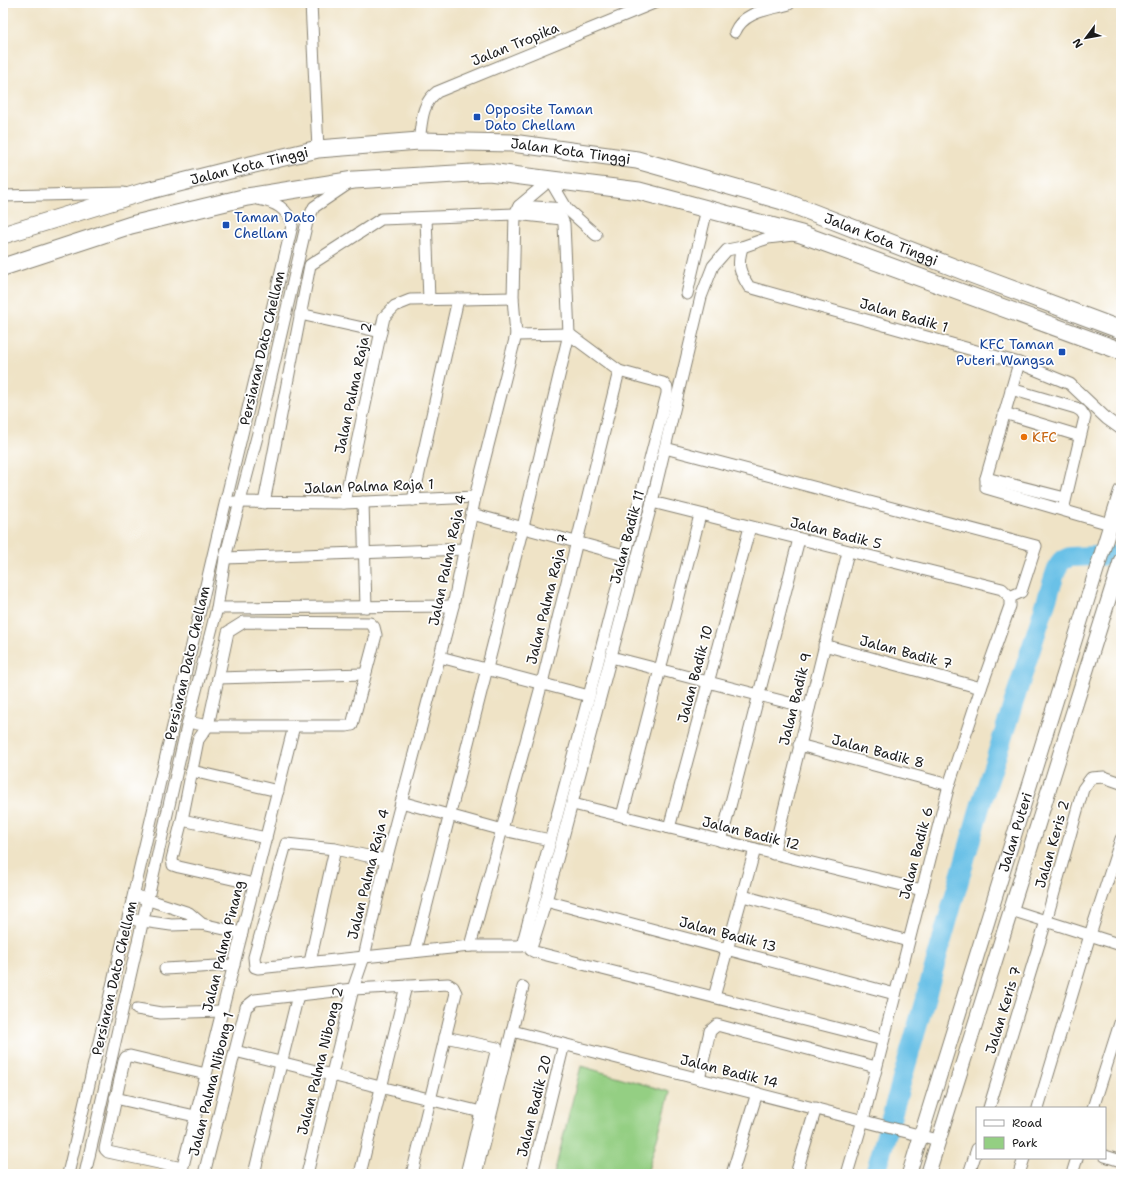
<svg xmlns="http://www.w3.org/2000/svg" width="1124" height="1177" font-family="'Shantell Sans',sans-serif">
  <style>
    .green { fill: #94cf83; stroke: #587650 }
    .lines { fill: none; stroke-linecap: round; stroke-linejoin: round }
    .river { stroke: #6ac1e7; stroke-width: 20 }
    .minor-casing { stroke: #868071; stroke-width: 13 }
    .major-casing { stroke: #868071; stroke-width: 16 }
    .highway-casing { stroke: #868071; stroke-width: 19 }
    .minor { stroke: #fff; stroke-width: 11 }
    .major { stroke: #fff; stroke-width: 14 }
    .highway { stroke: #fff; stroke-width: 17 }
    .transit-dot { fill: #1a4fb4; stroke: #fff; stroke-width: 1.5 }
    .food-dot { fill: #e8710a; stroke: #fff; stroke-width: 1.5 }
    .labels { text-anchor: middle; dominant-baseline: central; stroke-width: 3.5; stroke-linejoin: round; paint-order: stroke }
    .street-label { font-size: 14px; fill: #1c1c1c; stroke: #fff }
    .transit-label { font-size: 14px; fill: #164399; stroke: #fff; text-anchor: start }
    .food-label { font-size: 14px; fill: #c56008; stroke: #fff; text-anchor: start }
  </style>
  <rect width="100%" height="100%" fill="#fff"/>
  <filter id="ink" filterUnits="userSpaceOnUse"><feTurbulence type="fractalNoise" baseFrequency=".025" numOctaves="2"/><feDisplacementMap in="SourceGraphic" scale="8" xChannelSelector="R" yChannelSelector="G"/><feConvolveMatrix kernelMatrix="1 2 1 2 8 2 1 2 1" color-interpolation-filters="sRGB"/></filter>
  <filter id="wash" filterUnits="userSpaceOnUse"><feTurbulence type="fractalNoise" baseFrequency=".012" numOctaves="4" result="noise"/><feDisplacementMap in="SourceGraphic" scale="16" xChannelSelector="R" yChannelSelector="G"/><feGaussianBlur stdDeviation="0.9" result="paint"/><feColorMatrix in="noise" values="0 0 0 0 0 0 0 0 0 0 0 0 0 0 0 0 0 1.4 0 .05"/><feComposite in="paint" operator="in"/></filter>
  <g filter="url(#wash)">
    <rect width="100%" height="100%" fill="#efe3c6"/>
    <path class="green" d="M581 1066 670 1092 647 1174H554Z"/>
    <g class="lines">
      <path class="river" d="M875 1174 980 807 1056 571 1061 561 1070 557 1121 555"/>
    </g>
  </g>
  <g filter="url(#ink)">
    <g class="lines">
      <g class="minor-casing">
        <g id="minor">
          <path d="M311 3 318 149"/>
          <path d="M735 32C744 11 769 10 789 4"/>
          <path d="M419 141C422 122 421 104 437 92L654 3"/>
          <path d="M3 196 124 193"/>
          <path d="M519 206 567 209"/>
          <path d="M426 218 429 300"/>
          <path d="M793 235 768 238 742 247 727 250 713 266 701 297 652 502 546 901 895 994"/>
          <path d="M742 247C737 266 739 271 749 287L1019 363 1070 384 1107 419 1121 429"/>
          <path d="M687 294 707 209"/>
          <path d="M300 314 381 332"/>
          <path d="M1019 363 986 478V488L1110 524"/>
          <path d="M1011 389 1076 408 1081 411 1085 417 1063 510"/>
          <path d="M1004 413 1080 436"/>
          <path d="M665 448 1036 546 1021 592 1010 597"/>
          <path d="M986 478 1065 498"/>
          <path d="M413 500 458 299"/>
          <path d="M234 502 344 503 475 497"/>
          <path d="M363 502 366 607"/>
          <path d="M652 502 1002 589 1010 597"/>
          <path d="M264 503 310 265 381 219 515 214 562 219 564 224 569 334 523 527 415 951"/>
          <path d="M344 503 384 317 395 306 410 300 513 298"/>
          <path d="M472 514 624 555"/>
          <path d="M225 558 465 549"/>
          <path d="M217 608 453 606"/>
          <path d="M824 645 981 688"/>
          <path d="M440 657 589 696"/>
          <path d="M611 657 809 708"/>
          <path d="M218 678 364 674"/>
          <path d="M188 722 208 726H347L352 725 376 635 374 627 370 623 244 622 228 632 208 726 198 740 182 820 172 859 173 865 179 867 254 884"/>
          <path d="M799 745 949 785"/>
          <path d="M192 771 278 791"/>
          <path d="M401 802 503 830 550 840"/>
          <path d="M573 804 922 890"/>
          <path d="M622 816 700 515"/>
          <path d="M182 820 266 838"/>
          <path d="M669 828 750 527"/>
          <path d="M721 841 799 539"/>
          <path d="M773 854 848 552"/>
          <path d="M386 860 335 849 286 844 254 957 255 967 258 968 470 946H522L589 696 667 394V388L663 383 619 371"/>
          <path d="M743 896 908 941"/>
          <path d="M140 897 189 913 202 924"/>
          <path d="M546 901 532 945 531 950 535 952 883 1040"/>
          <path d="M1011 910 1121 945"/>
          <path d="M136 920 171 925 202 924 242 933"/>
          <path d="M470 946 542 683 619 371 569 334 516 335"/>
          <path d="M310 962 335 849"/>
          <path d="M165 969 234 965"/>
          <path d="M714 997 755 849"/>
          <path d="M137 1009 161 1013 221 1011"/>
          <path d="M512 1031 938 1140"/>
          <path d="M445 1037 497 1048 481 1112"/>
          <path d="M235 1051 481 1112 466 1174"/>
          <path d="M699 1079 710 1031 717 1025 876 1067"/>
          <path d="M115 1098 195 1116"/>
          <path d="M989 1108 1046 921 1083 789 1091 778 1104 777 1121 783"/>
          <path d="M1038 1108 1090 935 1121 839"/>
          <path d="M1093 1108 1121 1020"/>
          <path d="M1105 1156 1121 1161"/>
          <path d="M182 1168 108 1152 105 1149 124 1061 126 1057 130 1056 206 1074"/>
          <path d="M68 1174 222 517 292 226C288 208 275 202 258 199"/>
          <path d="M85 1174 188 722 217 608 225 558 258 433 307 222 314 207 348 184"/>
          <path d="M181 1174 294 726"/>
          <path d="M204 1174 246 1007 255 1000 353 989 448 984 453 987 456 993 412 1174"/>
          <path d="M254 1174 298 995"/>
          <path d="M307 1174 353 989 364 957 386 860 453 606 475 497 516 335 513 298 515 214 519 206 550 180 567 209 596 235"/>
          <path d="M360 1174 406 986"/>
          <path d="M476 1174 523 987"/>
          <path d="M532 1174 564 1044"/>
          <path d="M732 1174 757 1093"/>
          <path d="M796 1174 816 1108"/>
          <path d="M847 1174 863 1120 949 785 981 688 1010 606V597"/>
          <path d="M969 1174 977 1149"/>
          <path d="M1019 1174 1024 1158"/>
          <path d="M1072 1174 1077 1158"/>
        </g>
      </g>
      <g class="major-casing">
        <g id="major">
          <path id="s1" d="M909 1174 1121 491"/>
          <path d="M928 1174 1121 560"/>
        </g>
      </g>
      <g class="highway-casing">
        <g id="highway">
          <path id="s2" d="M3 235 143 192 242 167 318 149 419 141 512 143 637 160 783 201 971 274 1121 330"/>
          <path d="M3 267 131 225 247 197 354 180 489 172 639 191 801 234 1121 351"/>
        </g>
      </g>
      <use href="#minor" class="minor"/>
      <use href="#major" class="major"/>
      <use href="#highway" class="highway"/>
    </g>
  </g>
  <g class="transit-dot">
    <rect x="473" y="113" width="8" height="8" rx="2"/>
    <rect x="222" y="221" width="8" height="8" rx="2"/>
    <rect x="1058" y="348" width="8" height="8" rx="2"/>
  </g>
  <circle class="food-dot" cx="1024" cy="437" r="4"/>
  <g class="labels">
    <g class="street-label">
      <text transform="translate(515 44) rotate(-22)">Jalan Tropika</text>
      <text stroke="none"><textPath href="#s2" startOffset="580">Jalan Kota Tinggi</textPath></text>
      <text stroke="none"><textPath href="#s2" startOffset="256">Jalan Kota Tinggi</textPath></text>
      <text stroke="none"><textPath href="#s2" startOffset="904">Jalan Kota Tinggi</textPath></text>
      <text transform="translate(904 315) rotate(16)">Jalan Badik 1</text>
      <text transform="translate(262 348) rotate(-77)">Persiaran Dato Chellam</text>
      <text transform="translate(353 388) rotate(-78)">Jalan Palma Raja 2</text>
      <text transform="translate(369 486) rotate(-2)">Jalan Palma Raja 1</text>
      <text transform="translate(836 533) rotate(14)">Jalan Badik 5</text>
      <text transform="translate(627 537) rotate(-75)">Jalan Badik 11</text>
      <text transform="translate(447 560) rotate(-78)">Jalan Palma Raja 4</text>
      <text transform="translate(547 599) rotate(-76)">Jalan Palma Raja 7</text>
      <text transform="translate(906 652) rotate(15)">Jalan Badik 7</text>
      <text transform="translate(187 663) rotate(-77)">Persiaran Dato Chellam</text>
      <text transform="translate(695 674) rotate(-75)">Jalan Badik 10</text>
      <text transform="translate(795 699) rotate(-76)">Jalan Badik 9</text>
      <text transform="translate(878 751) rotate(15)">Jalan Badik 8</text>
      <text stroke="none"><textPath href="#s1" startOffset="358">Jalan Puteri</textPath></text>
      <text transform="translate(751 833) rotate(14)">Jalan Badik 12</text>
      <text transform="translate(1052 844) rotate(-74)">Jalan Keris 2</text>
      <text transform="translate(916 853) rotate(-75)">Jalan Badik 6</text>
      <text transform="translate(368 874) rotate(-76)">Jalan Palma Raja 4</text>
      <text transform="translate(728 934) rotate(15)">Jalan Badik 13</text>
      <text transform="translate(223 946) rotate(-76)">Jalan Palma Pinang</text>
      <text transform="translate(114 978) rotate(-77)">Persiaran Dato Chellam</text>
      <text transform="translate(1003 1010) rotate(-73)">Jalan Keris 7</text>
      <text transform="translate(320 1061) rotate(-76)">Jalan Palma Nibong 2</text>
      <text transform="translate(729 1071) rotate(14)">Jalan Badik 14</text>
      <text transform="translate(211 1084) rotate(-76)">Jalan Palma Nibong 1</text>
      <text transform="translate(534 1106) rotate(-76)">Jalan Badik 20</text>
    </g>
    <g class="transit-label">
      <text x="485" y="109">Opposite Taman<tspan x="485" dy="16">Dato Chellam</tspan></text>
      <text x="234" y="217">Taman Dato<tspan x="234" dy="16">Chellam</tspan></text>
      <text x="1054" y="344" text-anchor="end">KFC Taman<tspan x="1054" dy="16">Puteri Wangsa</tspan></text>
    </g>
    <g class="food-label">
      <text x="1032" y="437">KFC</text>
    </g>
  </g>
  <rect width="1124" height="1177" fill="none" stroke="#fff" stroke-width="16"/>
  <rect x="976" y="1107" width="130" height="52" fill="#ffffff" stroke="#a4a4a4"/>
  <rect x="984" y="1120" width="20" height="6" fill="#ffffff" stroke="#a4a4a4"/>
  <text x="1012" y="1127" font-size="12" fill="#1c1c1c">Road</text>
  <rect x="984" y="1137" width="20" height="12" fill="#94cf83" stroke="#a4a4a4"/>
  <text x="1012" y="1147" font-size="12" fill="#1c1c1c">Park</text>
  <g transform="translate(1086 38) rotate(238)" stroke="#ffffff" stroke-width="3" paint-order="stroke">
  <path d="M0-3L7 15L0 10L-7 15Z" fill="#1c1c1c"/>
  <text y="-6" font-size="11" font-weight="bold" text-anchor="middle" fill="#1c1c1c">N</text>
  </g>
</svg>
